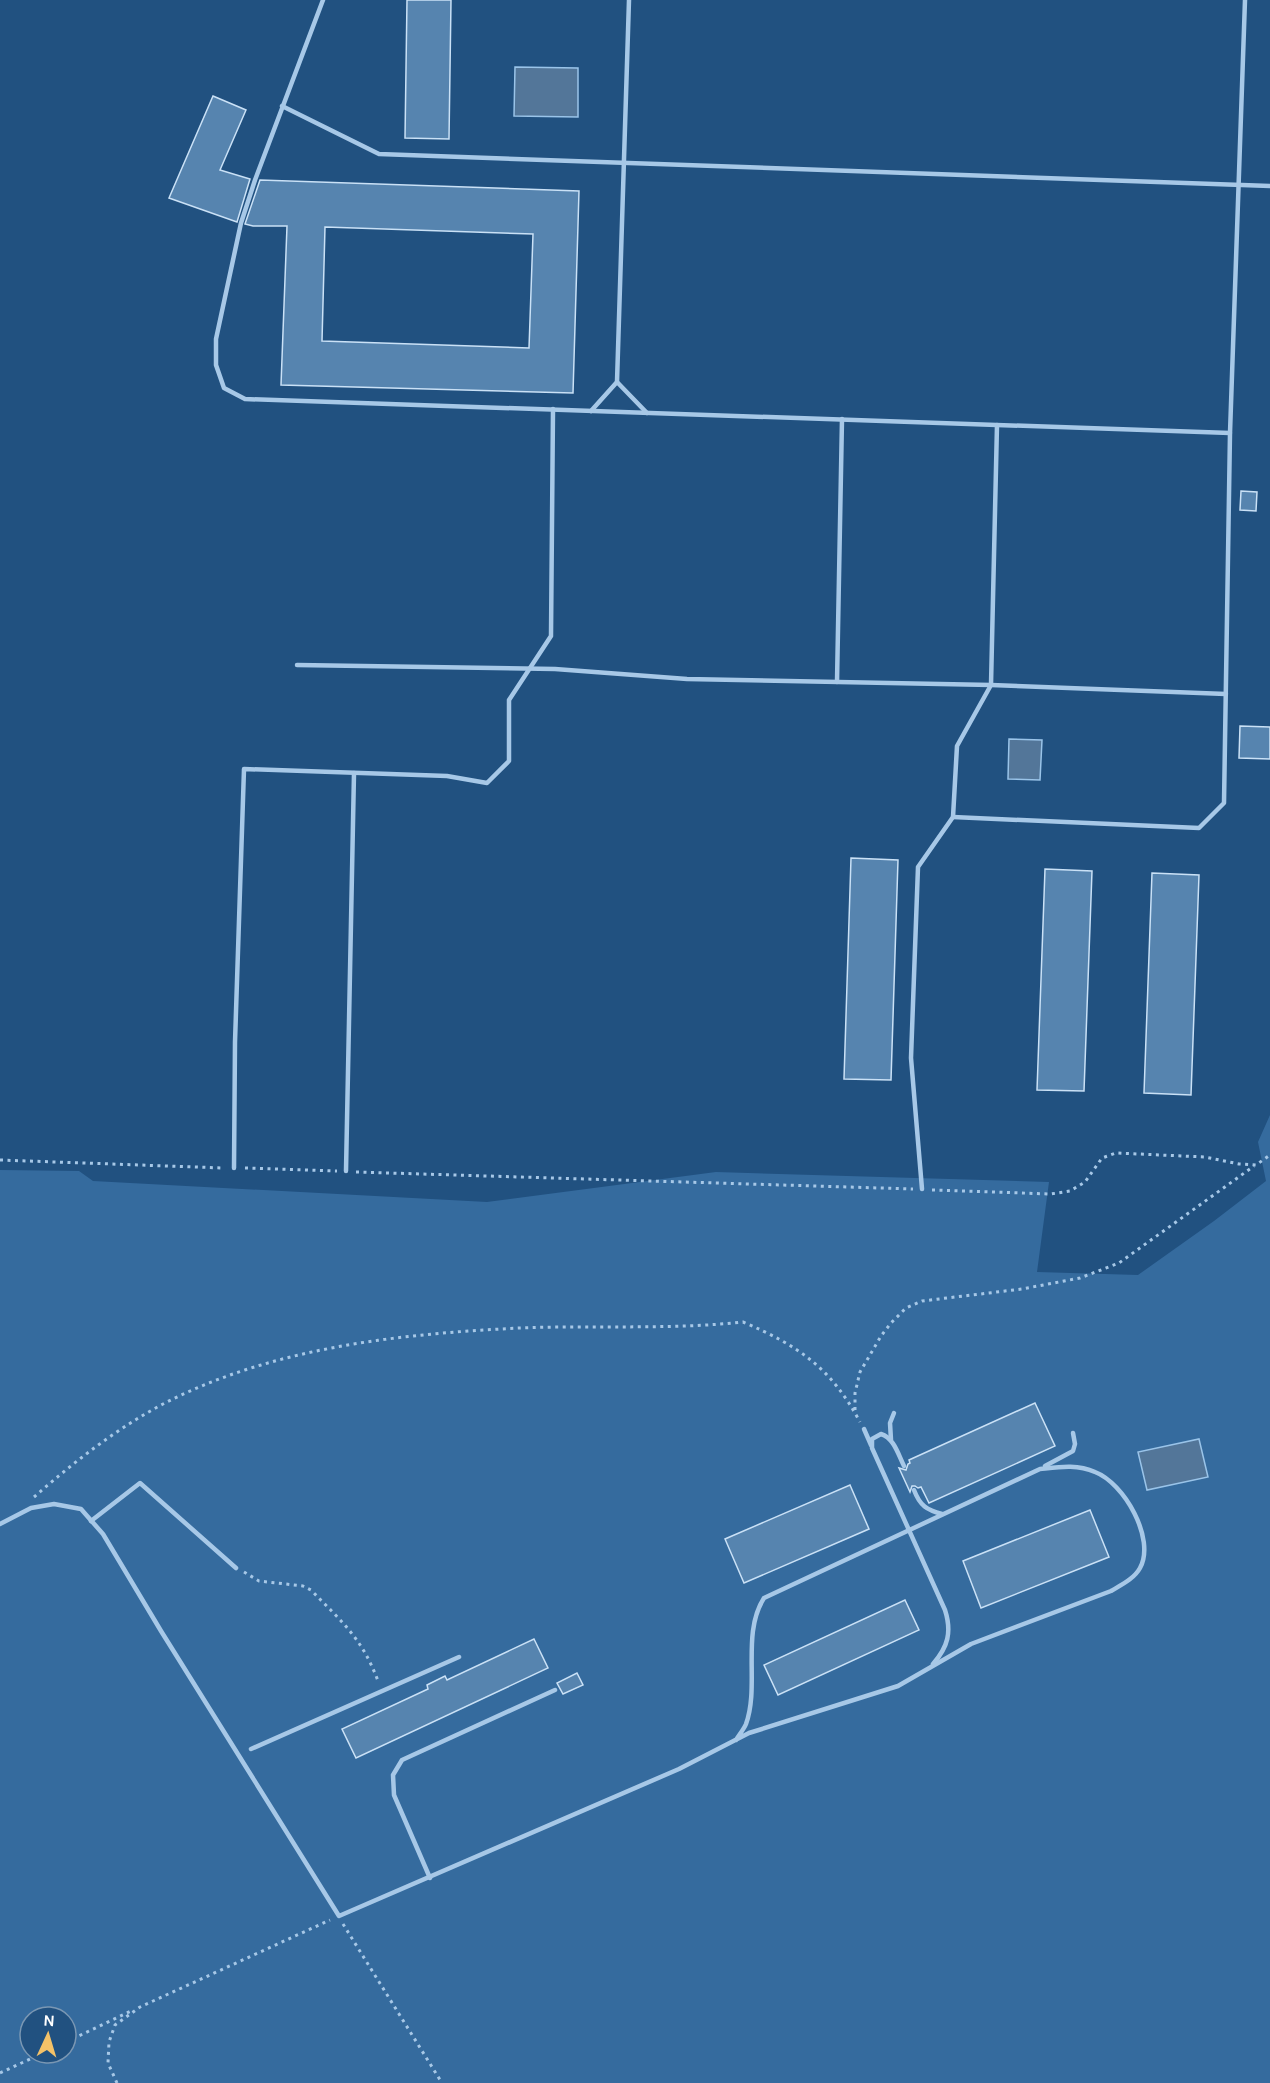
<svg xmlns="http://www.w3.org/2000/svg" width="1270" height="2083" font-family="Karla,sans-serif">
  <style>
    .green { fill: #356b9e; fill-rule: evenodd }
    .water { fill: #537699; stroke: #9ac4e9; stroke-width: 1.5 }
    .building { fill: #5684af; stroke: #cae1f6; stroke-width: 1.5; fill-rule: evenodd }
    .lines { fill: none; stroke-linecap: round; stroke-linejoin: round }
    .path { stroke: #a7c8e7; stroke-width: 3; stroke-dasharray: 3 4.5; stroke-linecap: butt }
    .service { stroke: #a7c8e7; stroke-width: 4.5 }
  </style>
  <rect width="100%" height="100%" fill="#215180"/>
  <path class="green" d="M1270 1115V2083H0V1170L79 1171 93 1181 487 1202 716 1172 1049 1182 1037 1272 1138 1275 1214 1221 1266 1181 1258 1142ZM30 2017H66V2053H30Z"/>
  <g class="water">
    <path d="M515 67 578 68V117L514 116Z"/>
    <path d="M1009 739 1042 740 1040 780 1008 779Z"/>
    <path d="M1199 1439 1208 1477 1147 1490 1138 1452Z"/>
  </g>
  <g class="building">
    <path d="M407 0H451L449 139 405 138Z"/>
    <path d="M213 96 246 110 220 170 250 179 237 222 169 198Z"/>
    <path d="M260 180 579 191 573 393 281 385 287 226H253L245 224ZM325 227 533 234 529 348 322 341Z"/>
    <path d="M1241 491 1257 492 1256 511 1240 510Z"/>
    <path d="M1240 726 1270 727V759L1239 758Z"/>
    <path d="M851 858 898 860 891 1080 844 1079Z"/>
    <path d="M1045 869 1092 871 1084 1091 1037 1090Z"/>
    <path d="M1152 873 1199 875 1191 1095 1144 1093Z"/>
    <path d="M1035 1403 1055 1446 929 1503 921 1487 918 1488 915 1486H912L910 1492 899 1468 906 1470 908 1464 910 1463 909 1460Z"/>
    <path d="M850 1485 869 1529 744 1583 725 1539Z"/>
    <path d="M1090 1510 1109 1557 981 1608 963 1561Z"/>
    <path d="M905 1600 919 1630 778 1695 764 1665Z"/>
    <path d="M534 1639 548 1668 356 1758 342 1729 428 1689 427 1685 445 1676 447 1680Z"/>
    <path d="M577 1673 583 1685 563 1694 557 1683Z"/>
  </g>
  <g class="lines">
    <g class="path">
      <path d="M0 1160 223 1168"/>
      <path d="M245 1168 337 1171"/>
      <path d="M356 1172 913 1189"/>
      <path d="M932 1190 1051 1194 1070 1191 1085 1182 1102 1158 1116 1153 1205 1157 1239 1164 1256 1165 1270 1155"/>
      <path d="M855 1410V1393L860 1372 881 1336 891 1323 906 1308 922 1301 1022 1289 1080 1278 1119 1263 1254 1166"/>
      <path d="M34 1497C74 1462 116 1429 163 1404 273 1347 399 1334 520 1328 594 1325 670 1330 743 1322 799 1346 831 1368 860 1422"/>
      <path d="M244 1572 259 1581 303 1586 311 1590C342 1622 362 1638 378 1681"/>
      <path d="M343 1924 442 2083"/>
      <path d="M66 2042 133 2010"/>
      <path d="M0 2073 43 2053"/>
      <path d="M117 2083 108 2063 109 2042 115 2025 140 2007 330 1920"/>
    </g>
    <g class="service">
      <path d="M323 0 255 180 241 223 216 339V365L224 388 245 399 1230 433"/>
      <path d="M282 106 379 154 1270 186"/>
      <path d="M617 382 647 413"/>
      <path d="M591 411 617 382 629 0"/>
      <path d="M297 665 555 669 687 679 991 685 1226 694"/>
      <path d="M837 682 842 419"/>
      <path d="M953 817 1199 828 1224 803 1230 433 1245 0"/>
      <path d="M234 1168 235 1042 244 769 447 776 487 783 509 761V700L551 636 553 409"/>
      <path d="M346 1171 354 773"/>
      <path d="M922 1189 911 1058 918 867 953 817 957 746 991 685 997 425"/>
      <path d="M864 1429 871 1445"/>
      <path d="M891 1440 890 1423 894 1413"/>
      <path d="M904 1466C898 1454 894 1438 881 1434L872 1439V1448L945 1610C952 1632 948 1647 933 1664"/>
      <path d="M1045 1466 1073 1451 1075 1444 1073 1433"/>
      <path d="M914 1490C920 1506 927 1510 942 1514"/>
      <path d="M91 1521 140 1483 236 1568"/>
      <path d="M0 1524 31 1508 54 1504 81 1509 103 1534 161 1631 339 1916 679 1769 749 1733 898 1686 971 1644 1111 1591C1121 1585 1134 1579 1140 1568 1156 1539 1124 1483 1095 1472 1077 1464 1059 1467 1040 1469L764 1598C741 1634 760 1685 746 1724 744 1729 739 1735 736 1740"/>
      <path d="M251 1749 459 1657"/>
      <path d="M430 1878 394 1795 393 1775 402 1760 555 1690"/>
    </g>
  </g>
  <g transform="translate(48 2035) rotate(4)"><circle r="28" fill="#215180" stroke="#7a97b3" stroke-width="1.5"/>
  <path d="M0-4.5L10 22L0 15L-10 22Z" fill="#f4c268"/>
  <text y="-9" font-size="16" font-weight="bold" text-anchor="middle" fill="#ffffff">N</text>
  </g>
</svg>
